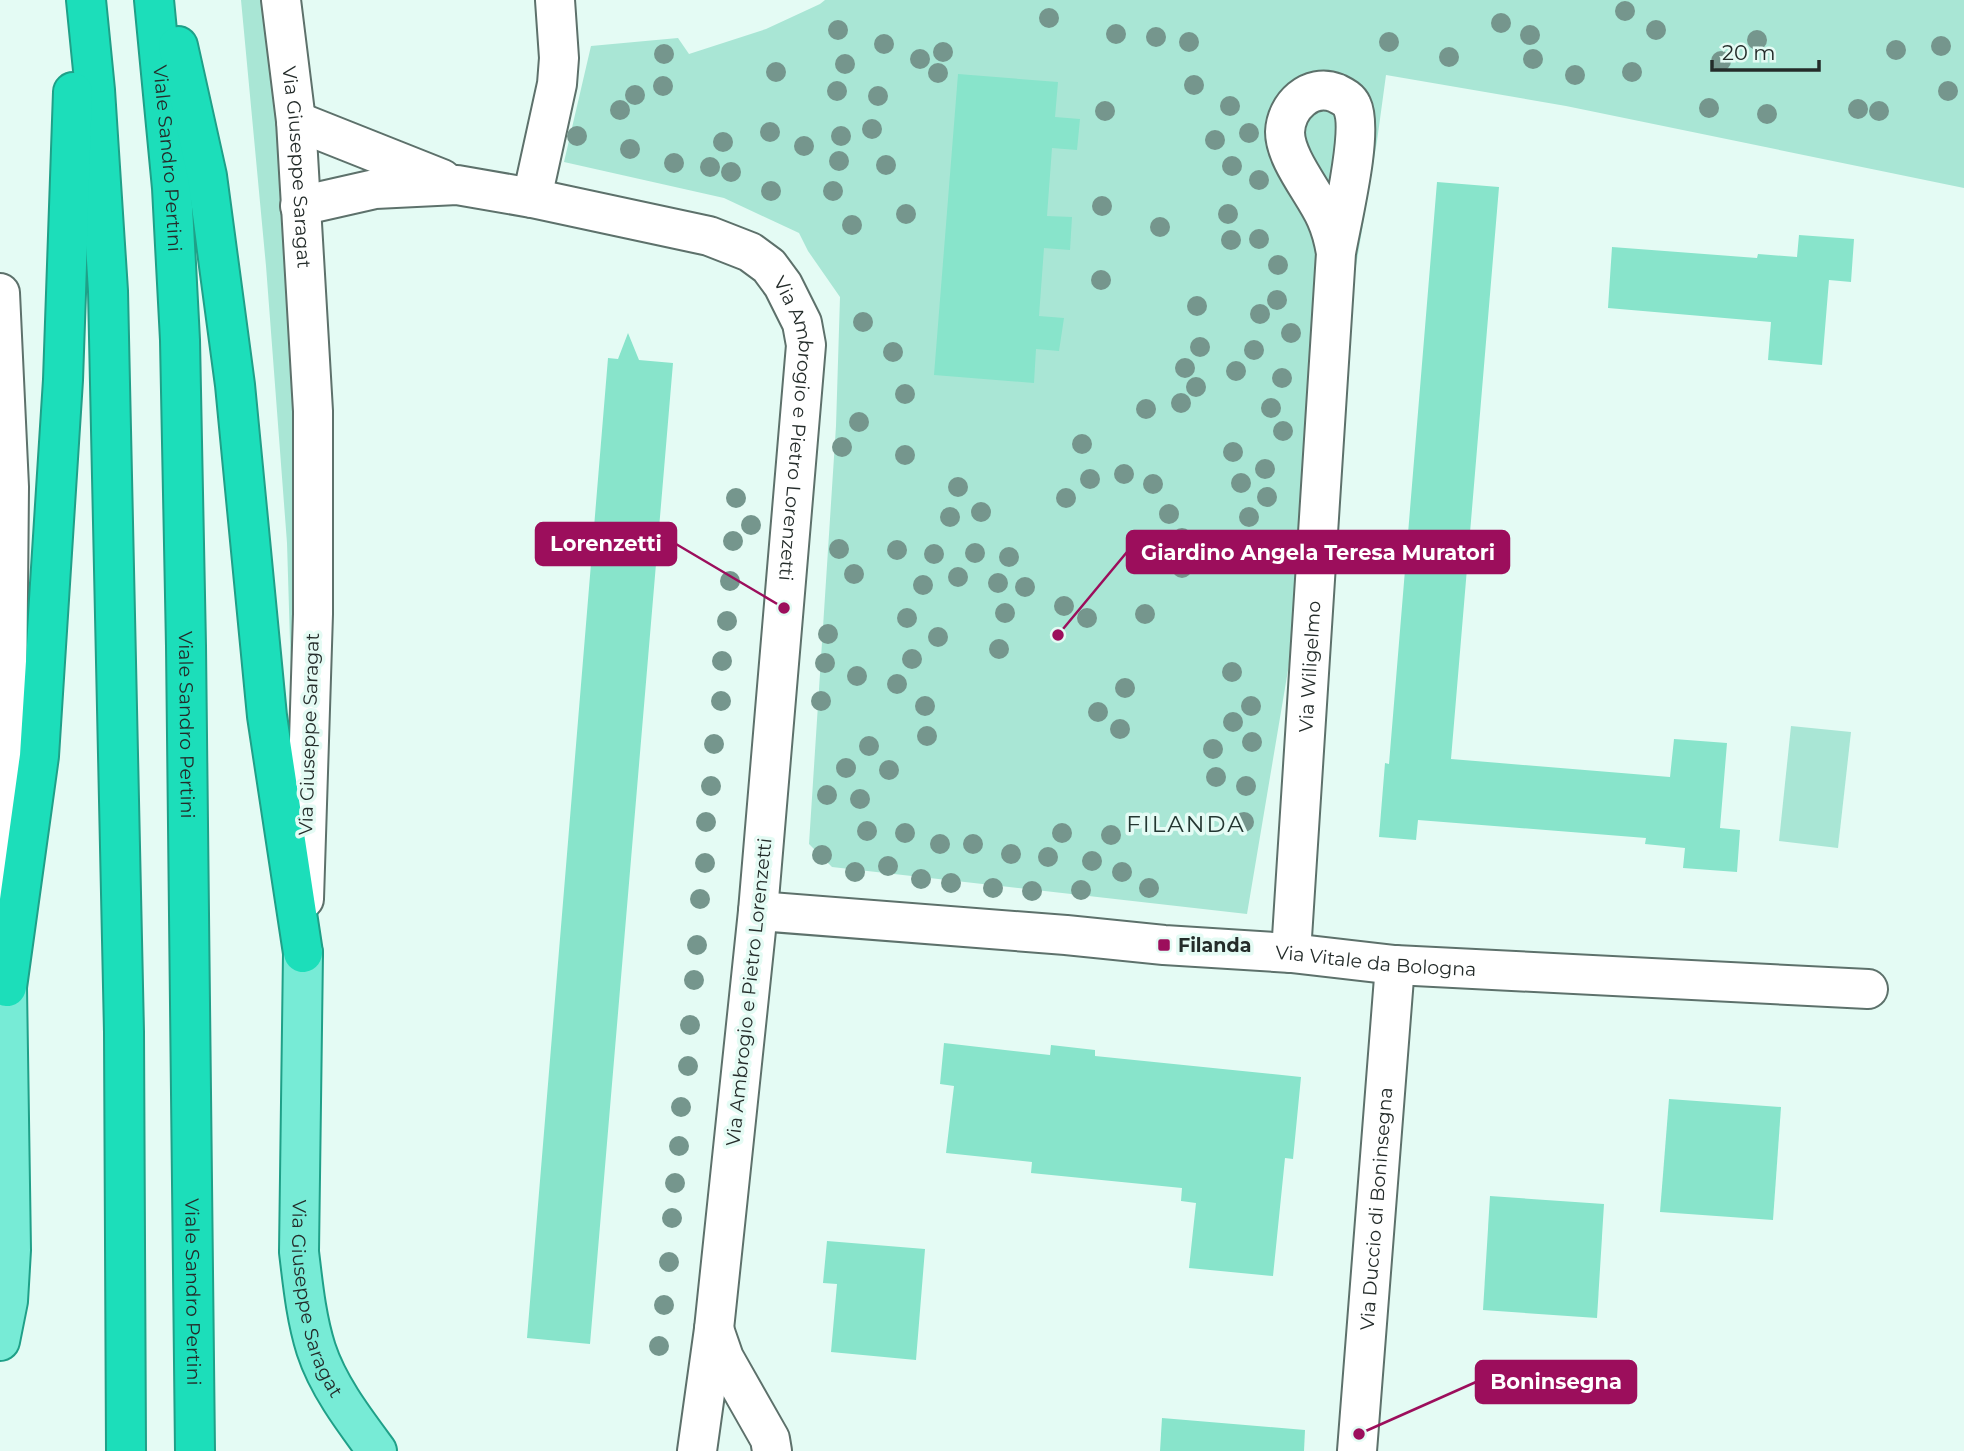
<svg xmlns="http://www.w3.org/2000/svg" width="1964" height="1451" font-family="Montserrat,sans-serif">
  <style>
    .green { fill: #a9e6d5 }
    .building { fill: #88e4cb }
    .lines { fill: none; stroke-linecap: round; stroke-linejoin: round }
    .minor-casing { stroke: #5d716b; stroke-width: 42 }
    .major-casing { stroke: #1fa088; stroke-width: 42 }
    .highway-casing { stroke: #1fa088; stroke-width: 42 }
    .minor { stroke: #fff; stroke-width: 38 }
    .major { stroke: #77ebd6; stroke-width: 38 }
    .highway { stroke: #1cdeba; stroke-width: 38 }
    .tree { fill: #75968d }
    .poi-dot { fill: #9c0e5c; stroke: #e4fbf4; stroke-width: 2.5 }
    .labels { text-anchor: middle; dominant-baseline: central; stroke-width: 7; stroke-linejoin: round; paint-order: stroke }
    .street-label { font-size: 19px; fill: #242c2a; stroke: #e4fbf4 }
    .poi-label { font-size: 19px; font-weight: bold; fill: #242c2a; stroke: #e4fbf4; text-anchor: start }
    .quarter-label { font-size: 23px; letter-spacing: 2px; fill: #243732; stroke: #e4fbf4 }
    .leader { fill: none; stroke: #9c0e5c; stroke-width: 2.5 }
    .callout-dot { fill: #9c0e5c; stroke: #e4fbf4; stroke-width: 2.5 }
    .callout { fill: #9c0e5c; stroke: #9c0e5c; stroke-width: 2.5 }
    .callout-label { font-size: 21px; text-anchor: middle; font-weight: bold; fill: #fff }
  </style>
  <rect width="100%" height="100%" fill="#e4fbf4"/>
  <g class="green">
    <path d="M241 0H269L298 386 293 740 287 543 266 266Z"/>
    <path d="M825 0H1964V188L1566 106 1386 75 1377 141 1247 914 832 867 809 844 836 426 840 297 808 251 799 233 724 198 564 162 591 46 678 38 689 54 766 29 820 4Z"/>
    <path d="M1791 726 1851 732 1838 848 1779 841Z"/>
  </g>
  <g class="building">
    <path d="M958 74 1058 82 1055 117 1080 119 1077 150 1052 148 1047 216 1072 217 1070 250 1044 248 1039 316 1064 318 1059 351 1036 349 1034 383 934 375Z"/>
    <path d="M1437 182 1499 187 1451 759 1670 777 1674 739 1727 743 1720 828 1740 830 1737 872 1683 868 1685 848 1645 844 1646 838 1418 820 1416 840 1379 837 1385 763 1389 764Z"/>
    <path d="M1799 235 1854 239 1851 282 1829 280 1822 365 1768 360 1771 322 1608 308 1612 247 1757 258 1758 254 1797 257Z"/>
    <path d="M628 333 639 360 673 363 590 1344 527 1338 608 358 618 359Z"/>
    <path d="M944 1043 1050 1055 1051 1045 1095 1050V1056L1301 1077 1293 1159 1285 1158 1273 1276 1189 1268 1196 1203 1181 1201 1182 1188 1031 1173 1032 1162 946 1153 954 1086 940 1084Z"/>
    <path d="M1669 1099 1781 1107 1773 1220 1660 1212Z"/>
    <path d="M1490 1196 1604 1204 1597 1318 1483 1310Z"/>
    <path d="M827 1241 925 1249 916 1360 831 1352 837 1284 823 1283Z"/>
    <path d="M1162 1418 1305 1430 1304 1451H1160Z"/>
  </g>
  <g class="lines">
    <g class="minor-casing">
      <g id="minor">
        <path id="s1" d="M281 0 296 121 313 411V614L304 899"/>
        <path d="M296 121 442 179"/>
        <path d="M532 198 557 84 559 58 555 0"/>
        <path id="s2" d="M300 206 375 189 457 185 532 198 709 236 750 252 769 266 783 285 802 323 806 345 758 911 714 1329 697 1451"/>
        <path d="M0 293 9 487 5 910"/>
        <path id="s3" d="M758 911 1066 935 1164 945 1291 953 1395 965 1868 989"/>
        <path id="s4" d="M1291 953 1336 253C1341 223 1364 131 1352 106 1349 99 1342 96 1336 93 1310 83 1286 106 1285 132 1285 159 1315 193 1326 218 1331 229 1334 241 1336 253"/>
        <path d="M714 1329 724 1358 770 1439 772 1451"/>
        <path id="s5" d="M1357 1451 1395 965"/>
      </g>
    </g>
    <g class="major-casing">
      <g id="major">
        <path id="s6" d="M303 953 299 1252C303 1285 306 1317 316 1349 328 1386 354 1420 377 1451"/>
        <path d="M0 1341 8 1301 11 1250 7 987"/>
      </g>
    </g>
    <g class="highway-casing">
      <g id="highway">
        <path d="M86 0 95 90 108 291 124 1032 126 1451"/>
        <path id="s7" d="M154 0 172 188 180 340 186 646 195 1451"/>
        <path d="M178 46 207 176 235 385 267 716 303 953"/>
        <path d="M7 987 39 756 63 380 73 92"/>
      </g>
    </g>
    <use href="#minor" class="minor"/>
    <use href="#major" class="major"/>
    <use href="#highway" class="highway"/>
  </g>
  <g class="tree">
    <circle cx="1625" cy="11" r="10"/>
    <circle cx="1049" cy="18" r="10"/>
    <circle cx="1501" cy="23" r="10"/>
    <circle cx="838" cy="30" r="10"/>
    <circle cx="1656" cy="30" r="10"/>
    <circle cx="1116" cy="34" r="10"/>
    <circle cx="1530" cy="35" r="10"/>
    <circle cx="1156" cy="37" r="10"/>
    <circle cx="1757" cy="40" r="10"/>
    <circle cx="1189" cy="42" r="10"/>
    <circle cx="1389" cy="42" r="10"/>
    <circle cx="884" cy="44" r="10"/>
    <circle cx="1941" cy="46" r="10"/>
    <circle cx="1896" cy="50" r="10"/>
    <circle cx="943" cy="52" r="10"/>
    <circle cx="664" cy="54" r="10"/>
    <circle cx="1449" cy="57" r="10"/>
    <circle cx="920" cy="59" r="10"/>
    <circle cx="1533" cy="59" r="10"/>
    <circle cx="1721" cy="61" r="10"/>
    <circle cx="845" cy="64" r="10"/>
    <circle cx="776" cy="72" r="10"/>
    <circle cx="1632" cy="72" r="10"/>
    <circle cx="938" cy="73" r="10"/>
    <circle cx="1575" cy="75" r="10"/>
    <circle cx="1194" cy="85" r="10"/>
    <circle cx="663" cy="86" r="10"/>
    <circle cx="837" cy="91" r="10"/>
    <circle cx="1948" cy="91" r="10"/>
    <circle cx="635" cy="95" r="10"/>
    <circle cx="878" cy="96" r="10"/>
    <circle cx="1230" cy="106" r="10"/>
    <circle cx="1709" cy="108" r="10"/>
    <circle cx="1858" cy="109" r="10"/>
    <circle cx="620" cy="110" r="10"/>
    <circle cx="1105" cy="111" r="10"/>
    <circle cx="1879" cy="111" r="10"/>
    <circle cx="1767" cy="114" r="10"/>
    <circle cx="872" cy="129" r="10"/>
    <circle cx="770" cy="132" r="10"/>
    <circle cx="1249" cy="133" r="10"/>
    <circle cx="577" cy="136" r="10"/>
    <circle cx="841" cy="136" r="10"/>
    <circle cx="1215" cy="140" r="10"/>
    <circle cx="723" cy="142" r="10"/>
    <circle cx="804" cy="146" r="10"/>
    <circle cx="630" cy="149" r="10"/>
    <circle cx="839" cy="161" r="10"/>
    <circle cx="674" cy="163" r="10"/>
    <circle cx="886" cy="165" r="10"/>
    <circle cx="1232" cy="166" r="10"/>
    <circle cx="710" cy="167" r="10"/>
    <circle cx="731" cy="172" r="10"/>
    <circle cx="1259" cy="180" r="10"/>
    <circle cx="771" cy="191" r="10"/>
    <circle cx="833" cy="191" r="10"/>
    <circle cx="1102" cy="206" r="10"/>
    <circle cx="906" cy="214" r="10"/>
    <circle cx="1228" cy="214" r="10"/>
    <circle cx="852" cy="225" r="10"/>
    <circle cx="1160" cy="227" r="10"/>
    <circle cx="1259" cy="239" r="10"/>
    <circle cx="1231" cy="240" r="10"/>
    <circle cx="1278" cy="265" r="10"/>
    <circle cx="1101" cy="280" r="10"/>
    <circle cx="1277" cy="300" r="10"/>
    <circle cx="1197" cy="306" r="10"/>
    <circle cx="1260" cy="314" r="10"/>
    <circle cx="863" cy="322" r="10"/>
    <circle cx="1291" cy="333" r="10"/>
    <circle cx="1200" cy="347" r="10"/>
    <circle cx="1254" cy="350" r="10"/>
    <circle cx="893" cy="352" r="10"/>
    <circle cx="1185" cy="368" r="10"/>
    <circle cx="1236" cy="371" r="10"/>
    <circle cx="1282" cy="378" r="10"/>
    <circle cx="1196" cy="387" r="10"/>
    <circle cx="905" cy="394" r="10"/>
    <circle cx="1181" cy="403" r="10"/>
    <circle cx="1271" cy="408" r="10"/>
    <circle cx="1146" cy="409" r="10"/>
    <circle cx="859" cy="422" r="10"/>
    <circle cx="1283" cy="431" r="10"/>
    <circle cx="1082" cy="444" r="10"/>
    <circle cx="842" cy="447" r="10"/>
    <circle cx="1233" cy="452" r="10"/>
    <circle cx="905" cy="455" r="10"/>
    <circle cx="1265" cy="469" r="10"/>
    <circle cx="1124" cy="474" r="10"/>
    <circle cx="1090" cy="479" r="10"/>
    <circle cx="1241" cy="483" r="10"/>
    <circle cx="1153" cy="484" r="10"/>
    <circle cx="958" cy="487" r="10"/>
    <circle cx="1267" cy="497" r="10"/>
    <circle cx="736" cy="498" r="10"/>
    <circle cx="1066" cy="498" r="10"/>
    <circle cx="981" cy="512" r="10"/>
    <circle cx="1169" cy="514" r="10"/>
    <circle cx="950" cy="517" r="10"/>
    <circle cx="1249" cy="517" r="10"/>
    <circle cx="751" cy="525" r="10"/>
    <circle cx="1182" cy="538" r="10"/>
    <circle cx="733" cy="541" r="10"/>
    <circle cx="839" cy="549" r="10"/>
    <circle cx="897" cy="550" r="10"/>
    <circle cx="975" cy="553" r="10"/>
    <circle cx="934" cy="554" r="10"/>
    <circle cx="1009" cy="557" r="10"/>
    <circle cx="1182" cy="568" r="10"/>
    <circle cx="854" cy="574" r="10"/>
    <circle cx="958" cy="577" r="10"/>
    <circle cx="730" cy="581" r="10"/>
    <circle cx="998" cy="583" r="10"/>
    <circle cx="923" cy="585" r="10"/>
    <circle cx="1025" cy="587" r="10"/>
    <circle cx="1064" cy="606" r="10"/>
    <circle cx="1005" cy="613" r="10"/>
    <circle cx="1145" cy="614" r="10"/>
    <circle cx="907" cy="618" r="10"/>
    <circle cx="1087" cy="618" r="10"/>
    <circle cx="727" cy="621" r="10"/>
    <circle cx="828" cy="634" r="10"/>
    <circle cx="938" cy="637" r="10"/>
    <circle cx="999" cy="649" r="10"/>
    <circle cx="912" cy="659" r="10"/>
    <circle cx="722" cy="661" r="10"/>
    <circle cx="825" cy="663" r="10"/>
    <circle cx="1232" cy="672" r="10"/>
    <circle cx="857" cy="676" r="10"/>
    <circle cx="897" cy="684" r="10"/>
    <circle cx="1125" cy="688" r="10"/>
    <circle cx="721" cy="701" r="10"/>
    <circle cx="821" cy="701" r="10"/>
    <circle cx="925" cy="706" r="10"/>
    <circle cx="1251" cy="706" r="10"/>
    <circle cx="1098" cy="712" r="10"/>
    <circle cx="1233" cy="722" r="10"/>
    <circle cx="1120" cy="729" r="10"/>
    <circle cx="927" cy="736" r="10"/>
    <circle cx="1252" cy="742" r="10"/>
    <circle cx="714" cy="744" r="10"/>
    <circle cx="869" cy="746" r="10"/>
    <circle cx="1213" cy="749" r="10"/>
    <circle cx="846" cy="768" r="10"/>
    <circle cx="889" cy="770" r="10"/>
    <circle cx="1216" cy="777" r="10"/>
    <circle cx="711" cy="786" r="10"/>
    <circle cx="1246" cy="786" r="10"/>
    <circle cx="827" cy="795" r="10"/>
    <circle cx="860" cy="799" r="10"/>
    <circle cx="706" cy="822" r="10"/>
    <circle cx="1244" cy="822" r="10"/>
    <circle cx="867" cy="831" r="10"/>
    <circle cx="905" cy="833" r="10"/>
    <circle cx="1062" cy="833" r="10"/>
    <circle cx="1111" cy="835" r="10"/>
    <circle cx="940" cy="844" r="10"/>
    <circle cx="973" cy="844" r="10"/>
    <circle cx="1011" cy="854" r="10"/>
    <circle cx="822" cy="855" r="10"/>
    <circle cx="1048" cy="857" r="10"/>
    <circle cx="1092" cy="861" r="10"/>
    <circle cx="705" cy="863" r="10"/>
    <circle cx="888" cy="866" r="10"/>
    <circle cx="855" cy="872" r="10"/>
    <circle cx="1122" cy="872" r="10"/>
    <circle cx="921" cy="879" r="10"/>
    <circle cx="951" cy="883" r="10"/>
    <circle cx="993" cy="888" r="10"/>
    <circle cx="1149" cy="888" r="10"/>
    <circle cx="1081" cy="890" r="10"/>
    <circle cx="1032" cy="891" r="10"/>
    <circle cx="700" cy="899" r="10"/>
    <circle cx="697" cy="945" r="10"/>
    <circle cx="694" cy="980" r="10"/>
    <circle cx="690" cy="1025" r="10"/>
    <circle cx="688" cy="1066" r="10"/>
    <circle cx="681" cy="1107" r="10"/>
    <circle cx="679" cy="1146" r="10"/>
    <circle cx="675" cy="1183" r="10"/>
    <circle cx="672" cy="1218" r="10"/>
    <circle cx="669" cy="1262" r="10"/>
    <circle cx="664" cy="1305" r="10"/>
    <circle cx="659" cy="1346" r="10"/>
  </g>
  <rect class="poi-dot" x="1157" y="938" width="14" height="14" rx="3.5"/>
  <g class="labels">
    <g class="street-label">
      <text stroke="none"><textPath href="#s7" startOffset="159">Viale Sandro Pertini</textPath></text>
      <text stroke="none"><textPath href="#s1" startOffset="168">Via Giuseppe Saragat</textPath></text>
      <text stroke="none"><textPath href="#s2" startOffset="654">Via Ambrogio e Pietro Lorenzetti</textPath></text>
      <text stroke="none"><textPath href="#s4" startOffset="287">Via Wiligelmo</textPath></text>
      <text stroke="none"><textPath href="#s7" startOffset="726">Viale Sandro Pertini</textPath></text>
      <text transform="translate(309 734) rotate(-88)">Via Giuseppe Saragat</text>
      <text stroke="none"><textPath href="#s3" startOffset="620">Via Vitale da Bologna</textPath></text>
      <text transform="translate(749 992) rotate(-84)">Via Ambrogio e Pietro Lorenzetti</text>
      <text stroke="none"><textPath href="#s5" startOffset="243">Via Duccio di Boninsegna</textPath></text>
      <text stroke="none"><textPath href="#s7" startOffset="1293">Viale Sandro Pertini</textPath></text>
      <text stroke="none"><textPath href="#s6" startOffset="348">Via Giuseppe Saragat</textPath></text>
    </g>
    <g class="poi-label">
      <text x="1178" y="945">Filanda</text>
    </g>
    <g class="quarter-label">
      <text x="1186" y="824">FILANDA</text>
    </g>
  </g>
  <path class="leader" d="M784 608L676 544M1058 635L1127 552M1359 1434L1476 1382"/>
  <g class="callout-dot">
    <circle cx="784" cy="608" r="7"/>
    <circle cx="1058" cy="635" r="7"/>
    <circle cx="1359" cy="1434" r="7"/>
  </g>
  <g class="callout">
    <rect x="536" y="523" width="140" height="42" rx="7"/>
    <rect x="1127" y="531" width="382" height="42" rx="7"/>
    <rect x="1476" y="1361" width="160" height="42" rx="7"/>
  </g>
  <g class="callout-label">
    <text x="606" y="551">Lorenzetti</text>
    <text x="1318" y="560">Giardino Angela Teresa Muratori</text>
    <text x="1556" y="1389">Boninsegna</text>
  </g>
  <path d="M1712 60v10h107v-10" fill="none" stroke="#242c2a" stroke-width="3.5"/>
  <text x="1722" y="60" font-size="21" fill="#242c2a" stroke="#e4fbf4" stroke-width="5" paint-order="stroke">20 m</text>
</svg>
